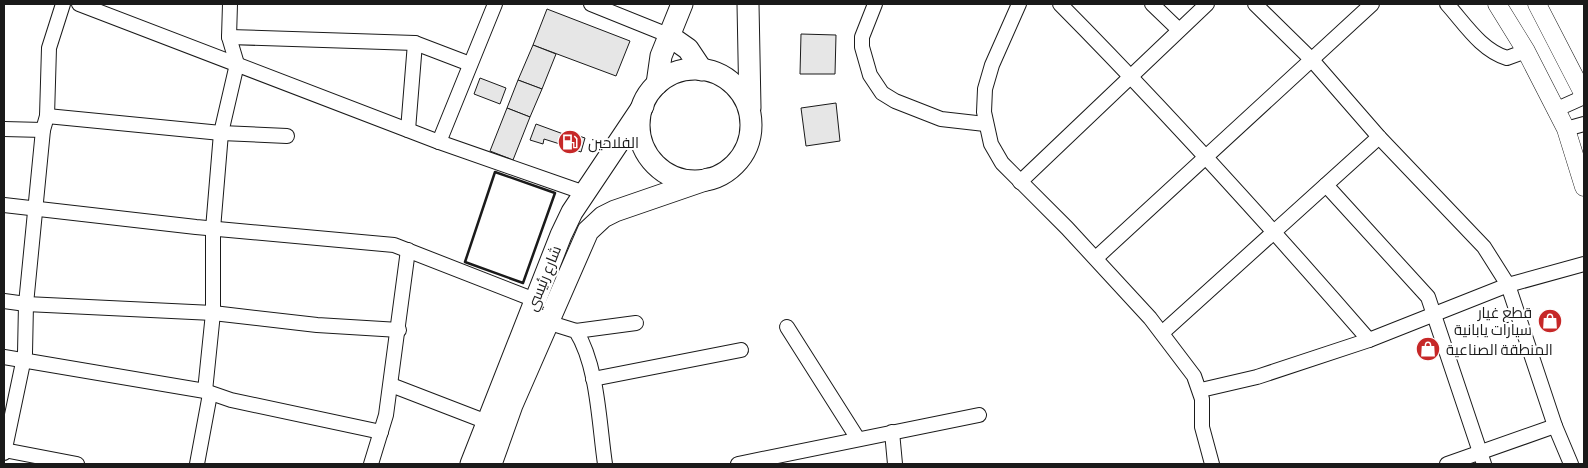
<svg xmlns="http://www.w3.org/2000/svg" width="1588" height="468" font-family="Commissioner,Cairo,sans-serif">
  <style>
    .building { fill: #e6e6e6; stroke: #1a1a1a }
    .lines { fill: none; stroke-linecap: round; stroke-linejoin: round }
    .minor-casing { stroke: #1a1a1a; stroke-width: 16 }
    .major-casing { stroke: #1a1a1a; stroke-width: 19 }
    .highway-casing { stroke: #1a1a1a; stroke-width: 23 }
    .minor { stroke: #fff; stroke-width: 14 }
    .major { stroke: #fff; stroke-width: 18 }
    .highway { stroke: #fff; stroke-width: 21 }
    .wall { stroke: #1a1a1a; stroke-width: 2.5 }
    .labels { text-anchor: middle; dominant-baseline: central; stroke-width: 4; stroke-linejoin: round; paint-order: stroke }
    .poi-label { font-size: 15px; fill: #1a1a1a; stroke: #fff; text-anchor: start }
    .street-label { font-size: 15px; fill: #1a1a1a; stroke: #fff }
  </style>
  <rect width="100%" height="100%" fill="#fff"/>
  <g class="building">
    <path d="M547 9 630 41 616 76 533 45Z"/>
    <path d="M801 34 836 35 835 74H800Z"/>
    <path d="M533 45 556 54 542 89 518 80Z"/>
    <path d="M480 78 506 88 500 104 474 94Z"/>
    <path d="M518 80 542 89 530 117 507 108Z"/>
    <path d="M836 103 840 141 806 146 801 108Z"/>
    <path d="M507 108 530 117 513 160 490 151Z"/>
    <path d="M536 124 566 135 563 145 544 139 543 144 530 140Z"/>
    <path d="M567 132 585 138 581 152 563 145Z"/>
  </g>
  <g class="lines">
    <g class="minor-casing">
      <g id="minor">
        <path d="M79 4 439 142 585 193"/>
        <path d="M591 4 668 35"/>
        <path d="M875 4 862 37V47L870 75 882 93 895 101 941 119 985 124"/>
        <path d="M1019 4 992 65 985 89 984 112 991 144 1002 163 1067 228 1150 318 1194 376 1202 399V427L1212 464"/>
        <path d="M1060 4C1167 112 1269 225 1369 340"/>
        <path d="M1152 4 1179 30"/>
        <path d="M1255 4 1312 60 1379 137 1484 247 1508 285 1555 426 1571 464"/>
        <path d="M1447 4C1465 24 1481 50 1507 58L1526 51"/>
        <path d="M229 37 415 43 470 64"/>
        <path d="M1555 110 1584 97"/>
        <path d="M47 116 221 133 287 136"/>
        <path d="M4 129 43 130"/>
        <path d="M1566 129 1584 124"/>
        <path d="M408 130 415 43"/>
        <path d="M439 142 495 4"/>
        <path d="M1020 182 1207 4"/>
        <path d="M1326 185 1428 297 1484 464"/>
        <path d="M4 205 196 227 394 245 535 300"/>
        <path d="M1096 258 1372 4"/>
        <path d="M4 301 26 304 213 313 317 325 399 330"/>
        <path d="M547 322 576 331C598 366 599 424 605 464"/>
        <path d="M787 327 858 439"/>
        <path d="M576 331 636 323"/>
        <path d="M1162 333 1379 137"/>
        <path d="M4 357 205 391 231 400 381 432"/>
        <path d="M593 379 741 350"/>
        <path d="M391 385 487 422"/>
        <path d="M1201 390 1257 377 1369 340 1508 285 1584 264"/>
        <path d="M205 391 213 313V229L221 133 237 64 229 37 230 4"/>
        <path d="M892 432 895 464"/>
        <path d="M4 450 77 464"/>
        <path d="M4 453 25 353 26 304 43 130 47 116 49 48 63 4"/>
        <path d="M197 464 210 394"/>
        <path d="M371 464 386 415 408 250"/>
        <path d="M738 464 979 415"/>
        <path d="M1447 464 1555 426"/>
      </g>
    </g>
    <g class="major-casing">
      <g id="major">
        <path d="M1497 4 1526 51 1566 129 1584 187"/>
        <path d="M1537 4 1584 95"/>
      </g>
    </g>
    <g class="highway-casing">
      <g id="highway">
        <path d="M748 4 750 108"/>
        <path d="M668 35 688 49 702 70"/>
        <circle cx="695" cy="125" r="56"/>
        <path d="M657 84 661 56 682 4"/>
        <path d="M471 464 561 235 572 212 643 106"/>
        <path d="M491 464 512 405 588 231 603 217 615 211 708 179"/>
      </g>
    </g>
    <use href="#minor" class="minor"/>
    <use href="#major" class="major"/>
    <use href="#highway" class="highway"/>
    <path class="wall" d="M495 172 555 193 523 283 465 262Z"/>
  </g>
  <defs>
    <g id="fuel-disc" transform="scale(1.25)"><circle r="9.5" fill="#c62828" stroke="#fff"/><path d="M-5.5-6h7V0h2V4h1.3V-2.5L3-4.5l.8-.8L6-3V5H2.5V1h-1V6h-7ZM-4.2-4.7v3.2H.2V-4.7Z" fill="#fff"/></g>
    <g id="shop-disc" transform="scale(1.25)"><circle r="9.5" fill="#c62828" stroke="#fff"/><path d="M-5-2.5h2.3a2.7 3.5 0 0 1 5.4 0H5L5.5 6h-11ZM-1.5-2.5h3a1.5 2.3 0 0 0-3 0Z" fill="#fff"/></g>
  </defs>
  <g fill-rule="evenodd">
    <use href="#fuel-disc" x="570" y="142"/>
    <use href="#shop-disc" x="1550" y="321"/>
    <use href="#shop-disc" x="1428" y="349"/>
  </g>
  <g class="labels">
    <g class="poi-label">
      <text x="588" y="142">الفلاحين</text>
      <text x="1532" y="312" text-anchor="end">قطع غيار<tspan x="1532" dy="17">سيارات يابانية</tspan></text>
      <text x="1446" y="349">المنطقة الصناعية</text>
    </g>
    <g class="street-label">
      <text transform="translate(543 278) rotate(-68)">شارع رئيسي</text>
    </g>
  </g>
  <rect width="1588" height="468" fill="none" stroke="#1a1a1a" stroke-width="10"/>
</svg>
